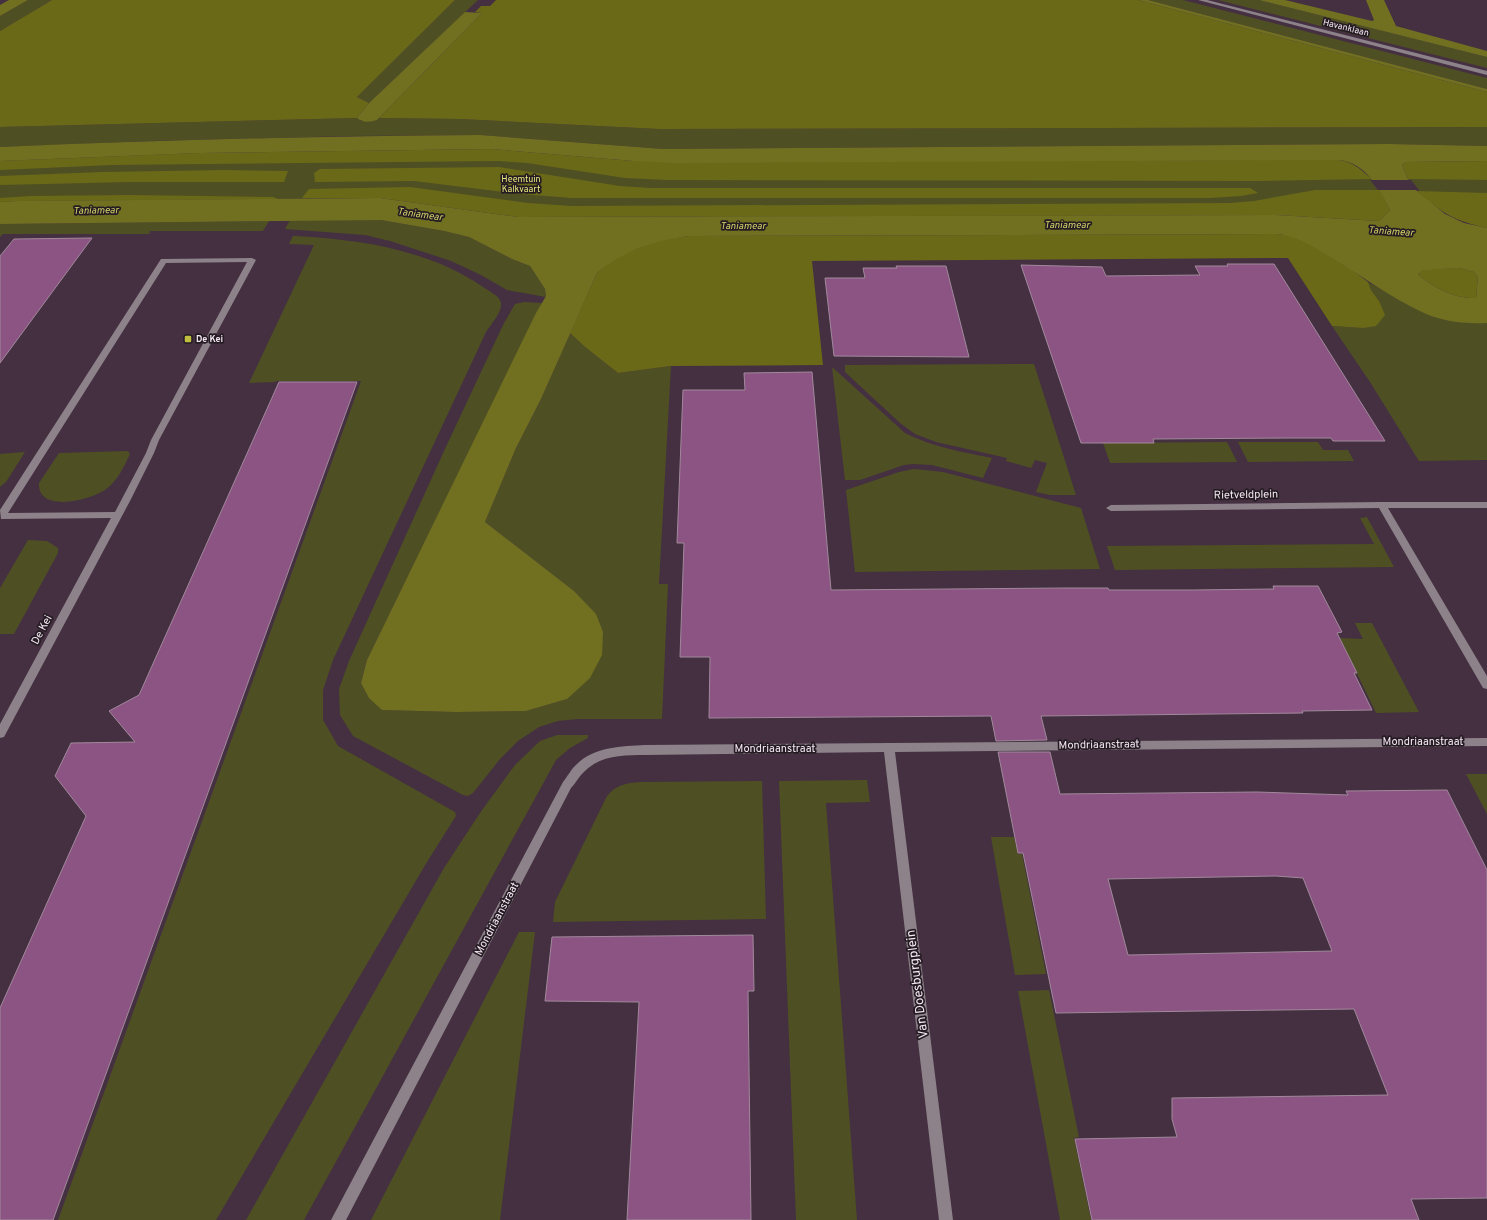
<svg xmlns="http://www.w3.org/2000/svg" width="1487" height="1220" font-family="Overpass,sans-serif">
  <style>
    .green { fill: #4f4f24 }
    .forest { fill: #6a6918 }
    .water { fill: #717021; fill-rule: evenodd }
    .pier { fill: #443041 }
    .building { fill: #8c5483; stroke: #a1899c; fill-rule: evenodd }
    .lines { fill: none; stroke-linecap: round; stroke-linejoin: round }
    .minor { fill: #8d828a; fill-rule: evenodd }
    .poi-dot { fill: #c0be41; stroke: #251c23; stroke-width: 1.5 }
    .labels { text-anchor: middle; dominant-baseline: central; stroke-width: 3.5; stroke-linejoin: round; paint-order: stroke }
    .far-street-label { font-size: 9px; fill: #f4e7f2; stroke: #251c23 }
    .far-park-label { font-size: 9px; fill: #eae97f; stroke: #251c23 }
    .far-poi-label { font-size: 9px; font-weight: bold; fill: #f4e7f2; stroke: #251c23; text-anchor: start }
    .far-water-label { font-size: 10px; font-style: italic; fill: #d4d36a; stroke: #251c23 }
    .street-label { font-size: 11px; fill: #f4e7f2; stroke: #251c23 }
    .near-street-label { font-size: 13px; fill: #f4e7f2; stroke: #251c23 }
  </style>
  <rect width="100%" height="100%" fill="#443041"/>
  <g class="green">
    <path d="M28 0H52L0 31V16Z"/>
    <path d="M455 0H478L369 103 357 97Z"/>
    <path d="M1148 0H1183L1487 78V89Z"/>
    <path d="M1218 0H1259L1487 57V68Z"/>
    <path d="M357 118 361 121 377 120 379 118 460 119 659 129 1487 127V146L1388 144 663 149 480 135 349 136 152 141 0 147V127Z"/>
    <path d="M200 153 1372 179 1380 190 1276 215 714 217 380 198 17 201 0 202V161Z"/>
    <path d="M1487 161V228L1430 203 1408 179Z"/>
    <path d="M290 220H381L444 231 469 237 512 259 530 266 545 289 546 297 507 290 481 275 451 261 390 241 365 235 285 229Z"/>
    <path d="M269 221 263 231H150L149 234H3L0 237V224Z"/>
    <path d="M293 236C357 239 428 249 483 287 489 291 500 296 501 303 502 313 491 324 486 332L333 660 323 690V720L338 746 455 812 456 816 427 862 216 1220H58L361 381H276L275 382 249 383 314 245 289 244Z"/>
    <path d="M1368 282 1425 313 1467 323H1487V460L1419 461 1370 382 1332 326 1363 328 1379 301 1371 290Z"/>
    <path d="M524 302 542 303 367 660 361 683 382 710 456 712 526 711 567 699 584 602 574 591 485 522 516 448 541 399 570 333 585 347 618 373 671 366 659 584H668L662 719H578L558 721 539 727 518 741 500 759 473 793 468 796 463 795 353 736 340 715 339 689 349 661 444 451 503 325 515 304Z"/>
    <path d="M1034 364 1076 495H1050L1036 492 1047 463 1035 460 1031 468 1006 461 1007 458 936 442 915 434 900 423 845 372V365Z"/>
    <path d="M832 367 905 433C932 447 963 452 992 458L983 478 932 465 913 464 904 465 860 480H845Z"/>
    <path d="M1227 442 1237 462 1110 463 1103 443Z"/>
    <path d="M1238 442H1318L1323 450H1348L1354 461 1248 462Z"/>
    <path d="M128 451 130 454C124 466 118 481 106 489 92 500 37 514 39 483L59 453Z"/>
    <path d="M25 452 6 482 0 487V454Z"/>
    <path d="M914 469 943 472 1081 508 1100 569 855 572 846 490 899 472Z"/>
    <path d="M1367 517 1394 567 1115 570 1107 546 1374 544 1360 518Z"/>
    <path d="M28 540 47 541 58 548V553L14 634H0V588Z"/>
    <path d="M1355 623H1372L1419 712 1376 713 1340 638 1363 639Z"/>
    <path d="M557 735H588V738L570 748 556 760 304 1220H246L444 868 480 813 515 765 540 741Z"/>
    <path d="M1466 774H1487V814Z"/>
    <path d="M867 780 870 802 826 803 857 1220H796L779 781Z"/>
    <path d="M762 781 766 919 553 922 555 902 607 796C616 785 626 783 640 782Z"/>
    <path d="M991 837H1014L1018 854H1022L1046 974 1015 975Z"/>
    <path d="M519 932H535L500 1220H371Z"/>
    <path d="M1049 990 1079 1137 1074 1138 1091 1220H1060L1018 991Z"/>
  </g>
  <g class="forest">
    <path d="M52 0H455L357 97 369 103 357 118 0 127V31Z"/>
    <path d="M496 0H1138L1487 92V127L659 129 460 119 379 118 482 13 475 12 481 6H490Z"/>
    <path d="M491 149 633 161 1339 160C1354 162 1361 170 1372 179L1257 181 667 180 625 178 527 163 498 161 112 165 0 170V161L200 153Z"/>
    <path d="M1487 161V180L1408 179 1402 165 1406 162Z"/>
    <path d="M499 167 620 186 650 188H1250L1258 193 1241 196 1210 198H571L521 194 414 181 315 182 314 173 320 169Z"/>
    <path d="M224 170 288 171 284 182H130L0 185V176L102 172Z"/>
    <path d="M410 187 528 203 572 206 1230 203 1254 201 1315 190H1380L1390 210 1379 221 1276 215 518 217 380 198H302L309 189Z"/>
    <path d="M1417 191 1487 193V228C1454 221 1442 213 1417 191Z"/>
    <path d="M130 195 273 197 278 199 17 201 0 202V198L30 196Z"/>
    <path d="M1277 234 1293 236 1306 242 1352 270 1368 282 1371 290 1379 301 1385 315 1376 326 1363 328 1332 326 1288 258 812 261 823 365 671 366 618 373 585 347 570 333 597 273 613 260 626 253 656 241 688 236Z"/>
    <path d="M1459 268 1474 272 1478 277 1476 298C1456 299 1433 288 1418 274L1422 269Z"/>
  </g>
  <g class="water">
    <path d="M9 0H28L0 16V5Z"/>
    <path d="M1138 0H1148L1487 89V92Z"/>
    <path d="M1259 0H1285L1372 21 1374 20 1366 0H1384L1396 26 1487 51V57Z"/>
    <path d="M465 12 482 13 377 120C369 122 363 123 357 118L369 103Z"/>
    <path d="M480 135 663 149 1388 144 1487 146V161L1406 162 1402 165 1408 179 1417 191 1445 214 1464 223 1487 228V323C1466 324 1444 322 1424 313 1391 298 1361 275 1330 257 1311 246 1300 237 1277 234L688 236C651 242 627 249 597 273L541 399 516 448 485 522 574 591 596 614 603 632 602 655 590 678 567 699 526 711 456 712 382 710 369 698 361 683 367 660 536 313 546 296 545 289 530 266 512 259 469 237 444 231 381 220 0 224V202L17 201 380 198 518 217 1276 215 1379 221 1390 210C1379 188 1366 163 1339 160L677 163 633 161 491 149 200 153 0 161V147C160 140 320 136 480 135ZM1459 268 1474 272 1478 277 1476 298C1456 299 1433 288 1418 274L1422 270Z"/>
  </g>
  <path class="pier" d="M1370 180H1411L1419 190H1378Z"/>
  <g class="building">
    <path d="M92 238 0 363V256L14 239Z"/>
    <path d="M1227 264H1274L1385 441H1333L1331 438H1288L1153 439 1154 443H1081L1021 265 1102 267 1106 276 1200 275 1195 266H1228Z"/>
    <path d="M896 266H946L969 357 834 356 825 278H865L863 268H897Z"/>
    <path d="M812 372 831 590 1064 588H1108L1109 590H1192L1274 589 1273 586H1318L1342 632 1337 633 1357 673H1354L1372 710 1302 711 1303 713 1041 716 1047 740 996 741 991 716 709 718 710 657H680L684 543H677L683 390H745L744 373Z"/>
    <path d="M279 382H357L53 1220H0V1008L86 816 55 776 71 743 135 742 109 711 139 695Z"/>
    <path d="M998 752H1050L1060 794 1257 792 1348 795 1346 791 1447 790 1487 870V1198L1411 1199 1419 1220H1092L1075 1139 1177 1137 1172 1119V1098L1388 1095 1354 1009 1056 1013 1023 853H1018ZM1276 876 1303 878 1332 951 1128 955 1108 879Z"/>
    <path d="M753 935 754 991H748L751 1220H627L639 1002 545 1001 552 937Z"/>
  </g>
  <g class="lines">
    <g class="minor">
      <path d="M1198 0H1207L1487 71V75Z"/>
      <path d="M252 258 256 260 159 440 154 453 130 501 4 737 0 738V724L111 518 1 519 0 510 161 259ZM247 262 151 440 146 453 115 512 8 513 166 263Z"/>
      <path d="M1382 502H1487V508H1388L1487 676V689L1483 688 1379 508 1111 511 1106 508 1111 505Z"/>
      <path d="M1487 738V746L895 752 953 1220H939L884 752 645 755C624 755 601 755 585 771 579 776 576 783 571 788L346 1220H331L563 782C568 776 571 769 577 764 594 747 622 746 645 745Z"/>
    </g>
  </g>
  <rect class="poi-dot" x="184" y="335" width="8" height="8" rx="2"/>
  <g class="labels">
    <g class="far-street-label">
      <text transform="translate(1346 28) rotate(14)">Havanklaan</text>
    </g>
    <g class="far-park-label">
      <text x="521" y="179">Heemtuin<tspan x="521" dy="10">Kalkvaart</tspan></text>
    </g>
    <g class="far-poi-label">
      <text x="196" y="339">De Kei</text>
    </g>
    <g class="far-water-label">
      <text transform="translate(96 211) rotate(-1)">Taniamear</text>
      <text transform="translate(420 215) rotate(8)">Taniamear</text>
      <text x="1067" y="225">Taniamear</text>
      <text x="743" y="226">Taniamear</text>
      <text transform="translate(1391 232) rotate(4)">Taniamear</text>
    </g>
    <g class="street-label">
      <text transform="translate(1246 495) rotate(-1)">Rietveldplein</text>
      <text transform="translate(42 630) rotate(-62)">De Kei</text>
      <text x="1423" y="742">Mondriaanstraat</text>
      <text transform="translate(1099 745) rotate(-1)">Mondriaanstraat</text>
      <text x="775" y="749">Mondriaanstraat</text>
      <text transform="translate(497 919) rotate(-62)">Mondriaanstraat</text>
    </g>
    <g class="near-street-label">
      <text transform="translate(918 984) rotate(-97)">Van Doesburgplein</text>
    </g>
  </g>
</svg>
